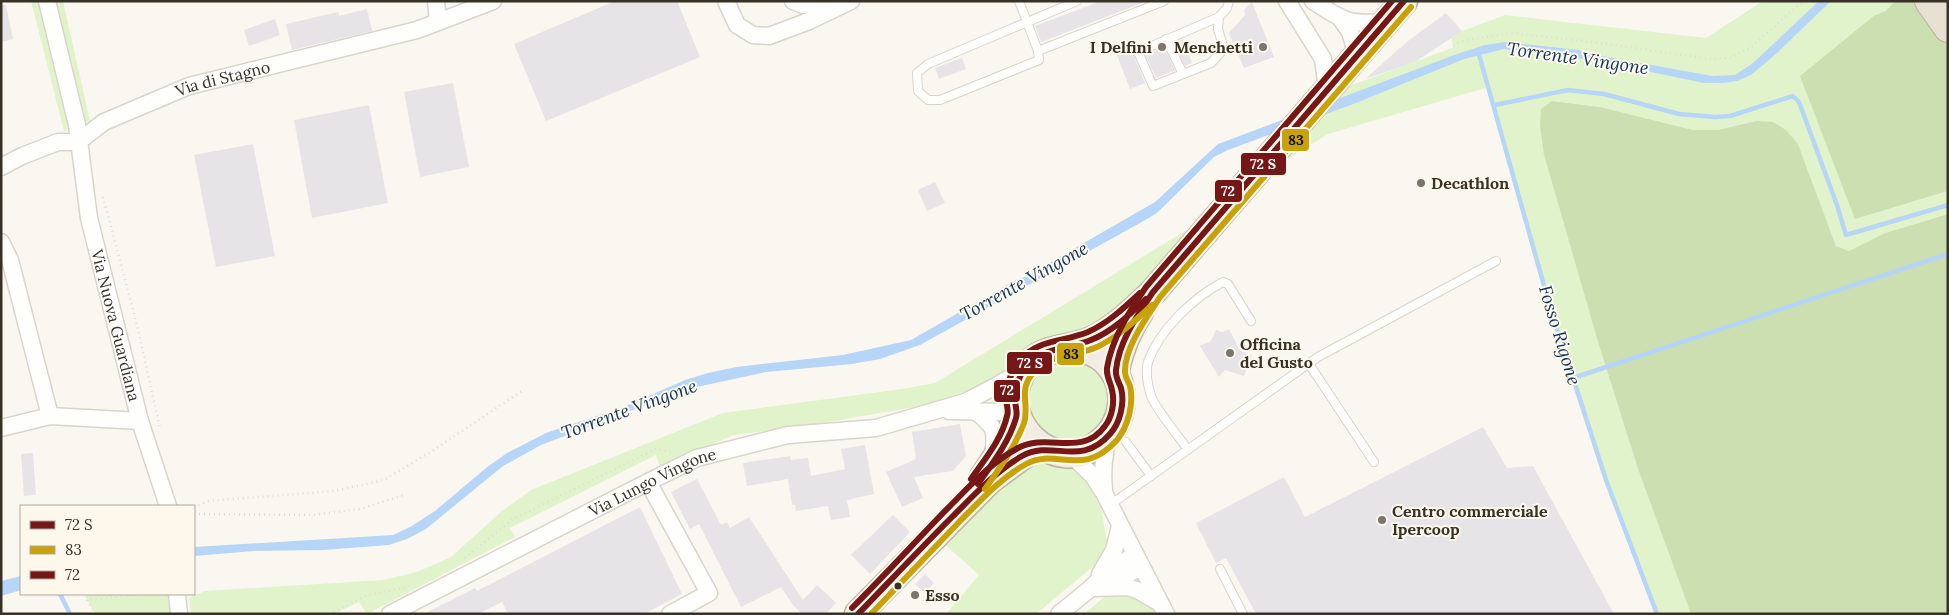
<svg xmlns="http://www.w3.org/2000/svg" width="1949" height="615" font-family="Lora,serif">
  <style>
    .green { fill: #e1f3ca }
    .forest { fill: #cbdfb1 }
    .water { fill: #b7d5f7 }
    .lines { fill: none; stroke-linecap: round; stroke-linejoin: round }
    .stream { stroke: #b7d5f7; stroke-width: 4.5 }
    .building { fill: #e7e4e7 }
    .lane-casing { stroke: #d9d5cb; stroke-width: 10 }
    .street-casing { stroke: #d9d5cb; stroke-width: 19 }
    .primary-casing { stroke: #bfb4a4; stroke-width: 29 }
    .highway-casing { stroke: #bfb4a4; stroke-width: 30 }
    .path { stroke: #deddda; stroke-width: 2.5; stroke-dasharray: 1 4; stroke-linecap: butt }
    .lane { stroke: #fefefd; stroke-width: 8 }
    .street { stroke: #fefefd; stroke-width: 16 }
    .primary { stroke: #f2ece4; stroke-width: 26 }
    .highway { stroke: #e9e0d4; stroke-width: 28 }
    .bus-1-casing { stroke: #fef8ec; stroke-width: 10 }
    .bus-2-casing { stroke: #fef8ec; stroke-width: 10 }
    .bus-3-casing { stroke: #fef8ec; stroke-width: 10 }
    .bus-1 { stroke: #751617; stroke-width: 6 }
    .bus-2 { stroke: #c8a20c; stroke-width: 6 }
    .bus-3 { stroke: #751617; stroke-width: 6 }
    .poi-dot { fill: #7b766d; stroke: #fef8ec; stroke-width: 2 }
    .bus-dot { fill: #373126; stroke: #fef8ec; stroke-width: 2 }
    .labels { text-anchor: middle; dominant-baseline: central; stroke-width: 4; stroke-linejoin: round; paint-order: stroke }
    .poi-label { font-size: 16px; font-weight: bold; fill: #373126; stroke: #fef8ec; text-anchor: start }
    .street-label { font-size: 16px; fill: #373126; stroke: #fef8ec }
    .water-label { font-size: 18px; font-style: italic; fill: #0d345c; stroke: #fef8ec }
    .line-badge { stroke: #fef8ec; stroke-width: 2 }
    .badge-label { font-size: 14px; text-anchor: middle; font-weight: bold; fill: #fff }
    .pale-badge-label { font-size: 14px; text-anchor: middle; font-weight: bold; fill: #111 }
  </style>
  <rect width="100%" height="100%" fill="#faf7f0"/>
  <g class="green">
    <path d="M31 1H63L90 121 64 131Z"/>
    <path d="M1763 1H1895L1886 11 1875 15 1855 219 1948 191V214L1885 233 1849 251 1836 246 1798 144 1756 121 1718 130H1693L1600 107 1552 101 1544 155 1598 342 1638 469 1691 614H1657L1606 480 1550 307 1489 87 1328 134 1244 186 1322 96 1452 48 1453 45 1451 38 1462 31 1505 15 1706 38Z"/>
    <path d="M1190 228 1133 295 1105 323 1019 363 980 386 926 405 799 427 733 435 660 468 656 455 510 528 515 537 367 614 359 602 334 614H191L189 598 205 591 383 580 417 572 451 557 502 511 531 490 723 413 902 389 935 383Z"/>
    <path d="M1073 358 1098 369 1110 393 1106 419 1087 438 1074 442 1060 441 1047 436 1037 427 1026 401 1029 387 1035 374 1046 365Z"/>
    <path d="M1040 457 1069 464 1079 471 1101 507 1107 542 1096 564 1036 614H946L979 575 941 541 1007 474Z"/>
    <path d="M1120 592C1136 596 1147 599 1156 614H1088L1086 612 1108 594Z"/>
    <path d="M84 594H169L172 614H95Z"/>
  </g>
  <g class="forest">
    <path d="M1895 1H1929L1948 28V191L1855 219 1800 76 1875 15 1886 11Z"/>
    <path d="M1552 101 1600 107 1693 130H1718L1756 121 1773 122 1786 130 1798 144 1836 246 1849 251 1885 233 1948 214V614H1691L1638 469 1598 342 1544 155 1540 125 1541 109Z"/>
  </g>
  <g class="water">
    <path d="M1819 1H1831L1776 54 1751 75 1737 81 1723 83H1704L1598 61 1504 49 1464 59 1356 103 1228 150 1214 157 1158 212 1149 218 920 345 880 359 852 364 766 372 692 388 667 397 541 445 503 466 426 529 407 539 389 545 323 550 254 551 194 556V547L393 535 410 527 435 511 486 468 507 453 546 433 626 406 685 380 708 373 736 367 843 355 911 340 1016 280 1025 277 1155 202 1218 144 1457 54 1485 45 1505 42 1579 50 1586 53 1712 76 1735 75 1753 63Z"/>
    <path d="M21 576V590L1 596V581Z"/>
  </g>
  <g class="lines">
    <g class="stream">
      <path d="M1478 51 1550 307 1606 480 1657 614"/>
      <path d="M1495 105 1568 90 1604 94 1679 114 1715 117 1730 116 1793 96 1799 102 1837 205 1846 235 1948 205"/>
      <path d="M1573 378 1948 254"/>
      <path d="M60 594 70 614"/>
    </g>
  </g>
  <g class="building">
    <path d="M615 1H677L700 57 546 121 514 44Z"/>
    <path d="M1101 1 1145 2 1041 42 1035 26Z"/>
    <path d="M1252 2 1274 57 1244 68 1229 33 1245 15 1244 10Z"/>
    <path d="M1 5H6L13 39 1 42Z"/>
    <path d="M367 9 372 31 292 50 286 24 338 12 339 16Z"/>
    <path d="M1446 13 1462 31 1415 62 1365 79 1408 41Z"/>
    <path d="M275 19 280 35 249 46 244 30Z"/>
    <path d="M1183 39 1192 63 1185 66 1174 43Z"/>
    <path d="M1164 47 1175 70 1156 78 1145 55Z"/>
    <path d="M1134 48 1133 54 1145 83 1130 89 1117 55Z"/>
    <path d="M962 58 966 69 939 79 935 68Z"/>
    <path d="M453 83 469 167 420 177 404 92Z"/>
    <path d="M369 105 388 203 312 218 294 120Z"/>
    <path d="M253 144 275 256 216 267 194 155Z"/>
    <path d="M935 182 945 203 927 211 918 190Z"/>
    <path d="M1229 329 1239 349 1242 348V352L1252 355 1244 376 1225 370 1219 377 1200 346 1211 341 1216 330 1222 332Z"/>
    <path d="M960 424 966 456 953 471 914 477 923 498 902 507 886 472 916 459 912 432Z"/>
    <path d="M1483 427 1507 468 1533 466 1614 614H1256L1226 558 1216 563 1196 523 1284 477 1305 517Z"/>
    <path d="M865 445 874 494 847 500 850 517 831 520 828 506 796 511 795 505H792L788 479 747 486 743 463 790 456 791 460 808 458 811 476 845 469 841 449Z"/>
    <path d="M33 453 36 495 24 496 21 454Z"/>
    <path d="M697 479 721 525 727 522 730 528 749 517 803 600 817 585 836 603 826 614H802L793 605 781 587 741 607 699 524 690 529 671 492Z"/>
    <path d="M640 507 682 594 644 614H508L502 602 478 614H424L475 588 477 591Z"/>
    <path d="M893 515 910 532 870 574 851 555Z"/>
    <path d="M925 574 934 583 925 593 915 584Z"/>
  </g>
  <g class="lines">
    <g class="lane-casing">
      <g id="lane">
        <path d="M1019 1 1038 51"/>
        <path d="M1077 1 928 64 917 73 918 91 928 100H940L1039 60 1038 51 1164 1"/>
        <path d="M1166 39 1183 74 1153 86 1138 52 1219 17 1227 8 1229 1"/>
        <path d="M1183 74 1211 63 1224 49 1218 29 1219 17"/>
        <path d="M1309 364 1374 462"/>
        <path d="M1126 442 1151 476"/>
        <path d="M1188 450C1178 435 1157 411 1151 396 1148 386 1145 372 1148 362 1159 330 1194 297 1223 282L1228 284 1251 321"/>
        <path d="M1110 505 1318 357 1496 261"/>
        <path d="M1220 569 1243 614"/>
      </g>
    </g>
    <g class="street-casing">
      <g id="street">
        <path id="s1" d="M47 1 77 125 89 218 140 421 168 506"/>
        <path d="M436 1 438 22"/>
        <path d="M726 1 737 25 753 35 769 36 809 21 851 1"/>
        <path d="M793 1 803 5 827 1"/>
        <path d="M1287 1 1323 59 1327 90"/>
        <path d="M1313 1C1344 21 1348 25 1386 22"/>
        <path d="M1341 19 1350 32 1357 55"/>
        <path id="s2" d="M1 167 22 156 58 142H78L104 122 189 86 417 30 493 1"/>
        <path d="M1 242 10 260 50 416"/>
        <path d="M949 411 1006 412 1017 416"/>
        <path d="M975 411C995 426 997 431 993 455"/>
        <path d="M1 428 50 416 140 421"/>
        <path d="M1070 454 1093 476 1104 493 1166 614"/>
        <path d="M648 482 709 593 670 614"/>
        <path d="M1104 491C1102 471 1103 455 1109 435"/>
        <path d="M1100 574 1114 550 1120 526"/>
        <path d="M1105 584 1115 581 1141 567"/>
        <path d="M1091 588 1128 587 1139 591 1160 603"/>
        <path d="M177 594 179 614"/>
        <path id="s3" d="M390 614 648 482 697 458 788 435 876 428 965 402 998 385 1022 370"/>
        <path d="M1059 614 1091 588 1109 570 1135 555"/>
      </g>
    </g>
    <g class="primary-casing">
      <g id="primary">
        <path d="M1075 347C1086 350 1097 353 1105 361 1129 384 1126 420 1102 441 1056 483 988 417 1026 367 1044 344 1070 351 1094 339 1117 327 1134 310 1153 292L1404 1"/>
        <path d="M1115 373C1120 350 1127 331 1140 312"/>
        <path d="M983 477 1007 441 1017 416"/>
        <path d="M858 614 990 480 1024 455 1033 450 1045 449"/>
      </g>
    </g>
    <g class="highway-casing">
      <path id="highway" d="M1929 1 1948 28"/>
    </g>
    <g class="path">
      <path d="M1453 45 1466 40 1512 33 1600 43 1710 59 1730 58 1750 48 1803 1"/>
      <path d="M103 197 137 325 160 429"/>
      <path d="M194 507 208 501 334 491 384 480 432 451 522 391"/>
      <path d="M194 514 313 515 360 509 404 495"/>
      <path d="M465 558 513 519 656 449 675 453"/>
      <path d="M95 614 87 600 143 594"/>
      <path d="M329 614 368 595 407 587"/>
    </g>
    <use href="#lane" class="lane"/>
    <use href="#street" class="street"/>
    <use href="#primary" class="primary"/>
    <use href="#highway" class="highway"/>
    <g class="bus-1-casing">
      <g id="bus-1">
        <path d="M978 484C992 464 1009 442 1016 418 1018 412 1015 406 1015 399 1015 388 1019 376 1026 367 1042 347 1069 349 1091 340 1113 331 1129 315 1146 299"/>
        <path d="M858 614C890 581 921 548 953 516 974 495 996 471 1022 456 1053 439 1080 468 1110 434 1120 423 1125 403 1121 388 1119 382 1115 377 1116 370 1119 341 1137 316 1153 292L1404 1"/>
      </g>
    </g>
    <g class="bus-2-casing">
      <g id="bus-2">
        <path d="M985 489C1000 468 1015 447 1024 423 1030 404 1017 390 1034 372 1049 354 1077 356 1097 347 1118 337 1135 321 1152 305"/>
        <path d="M871 614C901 583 930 552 960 521 980 501 1001 478 1026 464 1057 447 1082 479 1117 440 1128 426 1134 404 1130 386 1128 381 1125 377 1125 372 1124 348 1147 317 1160 297L1411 7"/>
      </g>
    </g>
    <g class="bus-3-casing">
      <g id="bus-3">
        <path d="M971 479C984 460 1002 439 1007 416 1009 411 1007 406 1006 401 1006 387 1011 372 1019 361 1037 339 1064 342 1088 332 1108 323 1124 308 1140 293"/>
        <path d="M852 608C884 576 915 542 946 510 968 488 990 463 1018 448 1048 432 1082 458 1105 426 1112 417 1115 402 1112 390 1111 383 1106 377 1107 368 1112 338 1129 312 1146 287L1392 1"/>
      </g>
    </g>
    <use href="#bus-1" class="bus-1"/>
    <use href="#bus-2" class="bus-2"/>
    <use href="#bus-3" class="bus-3"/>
  </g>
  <g class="poi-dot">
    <circle cx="1162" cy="47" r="5"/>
    <circle cx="1263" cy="47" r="5"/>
    <circle cx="1421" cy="183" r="5"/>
    <circle cx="1230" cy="353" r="5"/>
    <circle cx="1382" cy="520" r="5"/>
    <circle cx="915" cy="595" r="5"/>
  </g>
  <circle class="bus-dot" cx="898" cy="586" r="4.5"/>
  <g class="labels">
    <g class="poi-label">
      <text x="1152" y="47" text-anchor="end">I Delfini</text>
      <text x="1253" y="47" text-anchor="end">Menchetti</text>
      <text x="1431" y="183">Decathlon</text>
      <text x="1240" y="344">Officina<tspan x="1240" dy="18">del Gusto</tspan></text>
      <text x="1392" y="511">Centro commerciale<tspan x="1392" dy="18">Ipercoop</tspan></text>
      <text x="925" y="595">Esso</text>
    </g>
    <g class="street-label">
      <text stroke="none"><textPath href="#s2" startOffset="242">Via di Stagno</textPath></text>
      <text stroke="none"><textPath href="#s1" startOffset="332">Via Nuova Guardiana</textPath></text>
      <text stroke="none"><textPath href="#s3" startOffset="294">Via Lungo Vingone</textPath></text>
    </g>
    <g class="water-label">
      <text transform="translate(1578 58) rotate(8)">Torrente Vingone</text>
      <text transform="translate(1024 281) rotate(-29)">Torrente Vingone</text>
      <text transform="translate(1560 335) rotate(73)">Fosso Rigone</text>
      <text transform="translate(629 409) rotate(-20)">Torrente Vingone</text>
    </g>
  </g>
  <g class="line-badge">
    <rect x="1281" y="128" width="29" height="24" rx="5" fill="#c8a20c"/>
    <rect x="1240" y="152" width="47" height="24" rx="5" fill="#751617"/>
    <rect x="1214" y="179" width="29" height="24" rx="5" fill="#751617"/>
    <rect x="1056" y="342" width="29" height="24" rx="5" fill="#c8a20c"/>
    <rect x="1006" y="351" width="47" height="24" rx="5" fill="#751617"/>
    <rect x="993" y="379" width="28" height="24" rx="5" fill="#751617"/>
  </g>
  <g class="badge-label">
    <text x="1263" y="169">72 S</text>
    <text x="1228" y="196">72</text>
    <text x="1030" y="368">72 S</text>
    <text x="1007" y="395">72</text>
  </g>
  <g class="pale-badge-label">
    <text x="1296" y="145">83</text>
    <text x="1071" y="359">83</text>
  </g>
  <rect width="1949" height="615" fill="none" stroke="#373126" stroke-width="5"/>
  <rect x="20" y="505" width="175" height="90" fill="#fef8ec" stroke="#aea89d"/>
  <rect x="30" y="521" width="25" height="8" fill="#751617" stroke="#aea89d"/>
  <text x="65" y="530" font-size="15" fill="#373126">72 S</text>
  <rect x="30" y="546" width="25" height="8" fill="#c8a20c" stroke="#aea89d"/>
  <text x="65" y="555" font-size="15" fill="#373126">83</text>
  <rect x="30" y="571" width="25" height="8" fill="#751617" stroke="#aea89d"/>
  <text x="65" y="580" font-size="15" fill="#373126">72</text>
</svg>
